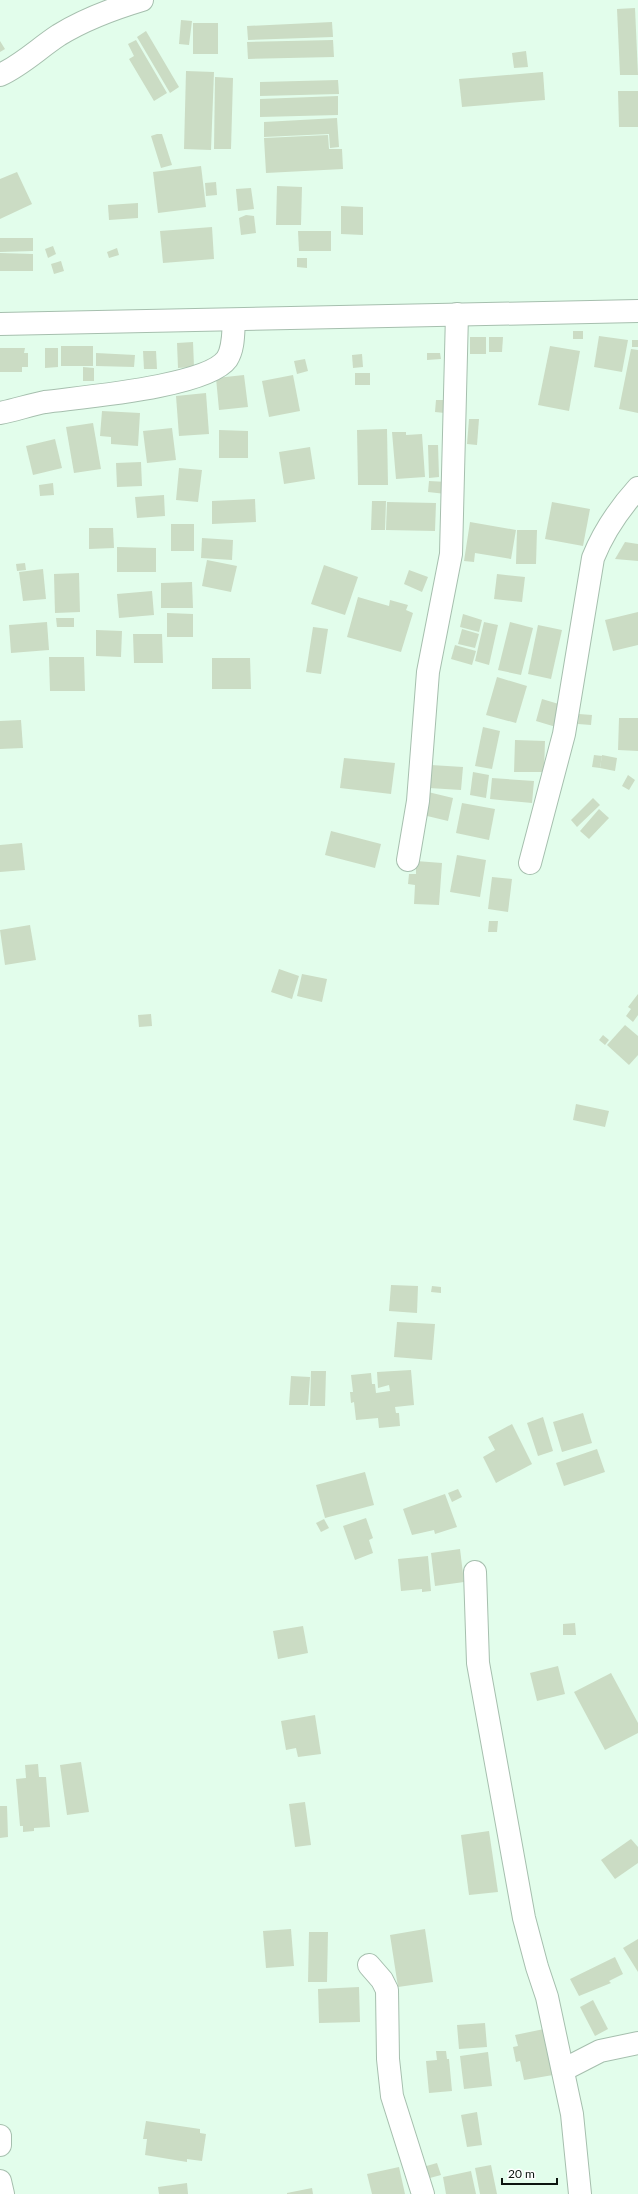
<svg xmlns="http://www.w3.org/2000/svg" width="638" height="2194" font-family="Lato,sans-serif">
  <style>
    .building { fill: #cbdcc4 }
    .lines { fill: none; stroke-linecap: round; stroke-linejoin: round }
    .minor-casing { stroke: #a6bfae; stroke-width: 24 }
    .major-casing { stroke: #a6bfae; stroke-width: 24 }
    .minor { stroke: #fff; stroke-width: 22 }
    .major { stroke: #fff; stroke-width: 22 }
  </style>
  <rect width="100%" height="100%" fill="#e2fdeb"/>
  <g class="building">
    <path d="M635 8 638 75H620L617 9Z"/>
    <path d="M181 20 192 21 189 45 179 44Z"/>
    <path d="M332 22 333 37 248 40 247 26Z"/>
    <rect x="193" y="23" width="25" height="31"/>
    <path d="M146 31 179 87 170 93 137 37Z"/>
    <path d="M136 40 167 93 154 101 129 59 134 56 128 44Z"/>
    <path d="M333 40 334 57 248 59 247 42Z"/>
    <path d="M0 41 5 49 0 52Z"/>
    <path d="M526 51 528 67 514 68 512 53Z"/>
    <path d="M186 71 214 72 211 150 184 149Z"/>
    <path d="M543 72 545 100 462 107 459 79Z"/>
    <path d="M215 77 233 78 231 149H214Z"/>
    <path d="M338 80 339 94 260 96V82Z"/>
    <path d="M618 91H638V127H619Z"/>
    <path d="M338 96V115L260 117V99Z"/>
    <path d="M337 118 339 147 330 148 329 134 264 137V122Z"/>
    <path d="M157 134H162L172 165 161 168 151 136Z"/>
    <path d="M328 135 329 149H342L343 169 266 173 264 138Z"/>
    <path d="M201 166 206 207 158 213 153 172Z"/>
    <path d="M17 172 32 204 0 219V179Z"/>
    <path d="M216 182 217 195 206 196 205 183Z"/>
    <path d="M277 186 302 187 301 225H276Z"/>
    <path d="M251 188 254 209 238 211 236 189Z"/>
    <path d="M138 203V218L109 220 108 205Z"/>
    <path d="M341 206 363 207V235L341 234Z"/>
    <path d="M246 215 254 216 256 233 241 235 239 218Z"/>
    <path d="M212 227 214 259 163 263 160 231Z"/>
    <path d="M298 231H331V251H299Z"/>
    <path d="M0 238H33V251L0 252Z"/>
    <path d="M53 246 56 254 48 258 45 249Z"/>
    <path d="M117 248 119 255 109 258 107 252Z"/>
    <path d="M0 253 33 254V271H0Z"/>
    <path d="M297 258H307V268L297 267Z"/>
    <path d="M61 261 64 271 54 274 51 264Z"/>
    <rect x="573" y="331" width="10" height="8"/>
    <path d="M599 336 628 340 622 372 594 367Z"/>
    <rect x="470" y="337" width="16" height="17"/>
    <path d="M489 337H503L502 352H489Z"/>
    <rect x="632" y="340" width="6" height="7"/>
    <path d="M193 342 194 367 178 368 177 343Z"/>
    <rect x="61" y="346" width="32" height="20"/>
    <path d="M550 346 580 351 569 411 538 405Z"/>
    <path d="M0 348H25L24 353H28V367H22V372H0Z"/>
    <path d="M45 348H58V367L45 368Z"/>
    <path d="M631 349 638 350V413L619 409Z"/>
    <path d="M143 351H156L157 369H144Z"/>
    <path d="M96 353 135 355 134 367 96 366Z"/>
    <path d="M427 353H440L441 359 427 360Z"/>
    <path d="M362 354 363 367 353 368 352 355Z"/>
    <path d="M305 359 308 371 297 374 294 361Z"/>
    <path d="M83 367 94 368V381H83Z"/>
    <rect x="355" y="373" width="15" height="12"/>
    <path d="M244 375 248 407 219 410 216 378Z"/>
    <path d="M293 375 300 411 269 417 262 381Z"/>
    <path d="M206 393 209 434 179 436 176 396Z"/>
    <path d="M436 400H446L445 413 435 412Z"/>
    <path d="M102 411 140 413 138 446 111 444V437L100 436Z"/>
    <path d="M469 419H479L477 445 467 444Z"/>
    <path d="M93 423 101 469 74 473 66 427Z"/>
    <path d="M172 428 176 460 147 463 143 431Z"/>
    <path d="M387 429 388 485H358L357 430Z"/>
    <path d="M219 430 248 431V458H219Z"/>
    <path d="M392 432H406V435L422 434 425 477 396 479Z"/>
    <path d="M55 439 62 468 33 475 26 446Z"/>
    <path d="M428 445H438L439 477 429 478Z"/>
    <path d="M310 447 315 479 284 484 279 452Z"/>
    <path d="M141 462 142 486 117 487 116 463Z"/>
    <path d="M179 468 202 470 198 502 176 500Z"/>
    <path d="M429 481 447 482 446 494 428 492Z"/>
    <path d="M53 483 54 495 40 496 39 485Z"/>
    <path d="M164 495 165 516 137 518 135 497Z"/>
    <path d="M255 499 256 522 212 524V501Z"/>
    <path d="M372 501H386L385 530H371Z"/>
    <path d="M387 502 436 503 435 531 386 530Z"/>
    <path d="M552 502 590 509 583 546 545 539Z"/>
    <path d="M470 522 516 530 511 559 475 553 474 562 464 561Z"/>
    <rect x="171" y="524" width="23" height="27"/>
    <path d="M89 528H113L114 548 89 549Z"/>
    <path d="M517 530H537L536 564H516Z"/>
    <path d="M202 538 233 540 232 560 201 558Z"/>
    <path d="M625 542 638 544V561L615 559Z"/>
    <path d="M117 547 156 548V572H117Z"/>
    <path d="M207 560 237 566 231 592 202 586Z"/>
    <path d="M25 563 26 570 17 571 16 564Z"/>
    <path d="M324 565 358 577 345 615 311 604Z"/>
    <path d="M43 569 46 599 23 601 19 572Z"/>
    <path d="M409 570 428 577 422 592 404 584Z"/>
    <path d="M79 573 80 612 55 613 54 574Z"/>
    <path d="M497 574 525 577 522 602 494 599Z"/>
    <path d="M192 582 193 608H161V583Z"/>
    <path d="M152 591 154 615 119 618 117 594Z"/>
    <path d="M358 597 389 606 390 600 408 605 406 610 413 613 401 652 347 637Z"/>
    <path d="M638 612V645L613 651 605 620Z"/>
    <path d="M167 613 193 614V637H167Z"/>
    <path d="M463 614 482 620 479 632 460 627Z"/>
    <path d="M56 618H74V627H57Z"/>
    <path d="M47 622 49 650 11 653 9 625Z"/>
    <path d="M484 622 498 625 489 665 475 661Z"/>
    <path d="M510 622 533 628 521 675 498 670Z"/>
    <path d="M538 625 562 630 551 679 528 674Z"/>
    <path d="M313 627 328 629 321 674 306 672Z"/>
    <path d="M462 629 479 634 475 648 458 644Z"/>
    <path d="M96 630 122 631 121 657 96 656Z"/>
    <path d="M133 634H162L163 663H134Z"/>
    <path d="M455 645 476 651 472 665 451 659Z"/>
    <path d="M49 657H84L85 691H50Z"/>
    <path d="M212 658H250L251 689H212Z"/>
    <path d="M497 677 527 686 516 723 486 715Z"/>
    <path d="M542 699 562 705 556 727 536 721Z"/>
    <path d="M579 714 592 715 591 725 578 724Z"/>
    <path d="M619 718H638V751L618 750Z"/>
    <path d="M21 720 23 748 0 749V721Z"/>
    <path d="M483 727 500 731 492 769 475 766Z"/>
    <path d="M515 740 545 741 544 772H514Z"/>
    <path d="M594 755 602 756 600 768 592 767Z"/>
    <path d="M602 755 617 758 615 771 600 768Z"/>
    <path d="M344 758 395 763 391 794 340 788Z"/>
    <path d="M431 765 463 767 461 790 429 788Z"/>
    <path d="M473 772 489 775 486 798 470 795Z"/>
    <path d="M628 775 635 780 629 790 622 786Z"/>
    <path d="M492 778 534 781 532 803 490 799Z"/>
    <path d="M428 792 453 798 448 821 423 815Z"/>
    <path d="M593 798 600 805 577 827 571 820Z"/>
    <path d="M462 803 495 809 489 840 456 833Z"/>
    <path d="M599 809 609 818 589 839 580 831Z"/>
    <path d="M331 831 381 844 375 868 325 855Z"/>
    <path d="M22 843 25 870 0 872V845Z"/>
    <path d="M457 855 486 860 480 897 450 892Z"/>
    <path d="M416 861 442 863 439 905 414 904 415 885 408 884 409 874H416Z"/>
    <path d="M492 877 512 879 508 912 488 909Z"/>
    <path d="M489 921H498L497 932H488Z"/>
    <path d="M30 925 36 960 5 965 0 930Z"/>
    <path d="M279 969 299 976 292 999 271 992Z"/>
    <path d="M302 974 327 979 322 1002 297 996Z"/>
    <path d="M638 994V1015L633 1022 626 1016 631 1009 628 1007Z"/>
    <path d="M151 1014 152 1026 139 1027 138 1015Z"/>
    <path d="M625 1025 638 1036V1055L629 1065 607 1045Z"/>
    <path d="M603 1035 609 1040 605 1045 599 1040Z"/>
    <path d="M576 1104 609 1111 605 1127 573 1120Z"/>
    <path d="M391 1285 418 1286 417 1313 389 1311Z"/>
    <path d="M432 1286 441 1287V1293L431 1292Z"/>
    <path d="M397 1322 435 1324 432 1360 394 1357Z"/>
    <path d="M411 1370 414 1405 395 1407 396 1413H399L400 1426 379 1428 378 1418 356 1420 354 1402 351 1403 350 1392H353L351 1375 371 1373 372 1384H375L376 1393 390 1391 389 1385 378 1388 377 1372Z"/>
    <path d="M311 1371H326L325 1406H310Z"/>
    <path d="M291 1376 310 1377 308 1405H289Z"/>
    <path d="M583 1413 592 1443 562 1452 553 1422Z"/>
    <path d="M543 1417 553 1451 538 1456 527 1423Z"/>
    <path d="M512 1424 532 1464 496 1483 483 1457 495 1450 488 1437Z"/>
    <path d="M597 1449 605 1472 564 1486 556 1463Z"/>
    <path d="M365 1472 374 1505 325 1518 316 1485Z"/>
    <path d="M458 1489 462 1497 452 1502 448 1493Z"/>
    <path d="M445 1494 457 1527 435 1534 434 1530 412 1535 403 1509Z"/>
    <path d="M366 1518 373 1538 369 1540 373 1553 355 1560 343 1526Z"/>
    <path d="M324 1519 329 1528 321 1532 316 1523Z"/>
    <path d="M460 1549 464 1582 435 1586 431 1553Z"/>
    <path d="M428 1556 431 1591 422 1592V1589L401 1591 398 1559Z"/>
    <path d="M575 1623 576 1635H563V1624Z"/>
    <path d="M303 1626 308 1653 278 1659 273 1631Z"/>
    <path d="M558 1666 565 1694 537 1701 530 1673Z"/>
    <path d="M611 1673 638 1723V1733L605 1750 574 1692Z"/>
    <path d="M315 1715 321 1754 298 1757 296 1748 286 1750 281 1721Z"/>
    <path d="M81 1762 89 1812 67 1815 60 1765Z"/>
    <path d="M38 1764 39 1777H46L50 1827 34 1828V1831L23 1832V1826H20L16 1779 26 1778 25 1765Z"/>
    <path d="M305 1802 311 1845 295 1847 289 1804Z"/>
    <path d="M0 1806H7L8 1837 0 1838Z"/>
    <path d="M489 1831 498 1892 469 1895 461 1835Z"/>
    <path d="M631 1839 638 1847V1863L615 1879 601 1860Z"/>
    <path d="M291 1929 294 1966 266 1968 263 1931Z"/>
    <path d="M425 1929 433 1982 398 1987 390 1935Z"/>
    <path d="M309 1932H328L327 1982H308Z"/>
    <path d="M638 1939V1972L623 1948Z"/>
    <path d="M615 1957 623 1974 609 1981 611 1983 579 1996 570 1979Z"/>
    <path d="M359 1987 360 2022 319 2023 318 1989Z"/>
    <path d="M593 2000 608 2029 595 2036 580 2007Z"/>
    <path d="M485 2023 487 2047 459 2049 457 2025Z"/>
    <path d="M544 2029 553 2075 524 2080 520 2061 516 2062 513 2047 518 2046 515 2035Z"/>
    <path d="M436 2051H446L447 2059H449L452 2091 429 2093 426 2061 437 2060Z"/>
    <path d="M488 2052 492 2086 464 2089 460 2056Z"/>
    <path d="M477 2112 482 2145 467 2147 461 2115Z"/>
    <path d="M146 2121 200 2129V2133L206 2134 202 2161 187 2159V2162L145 2155 147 2139H143Z"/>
    <path d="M437 2163 441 2175 426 2179 423 2167Z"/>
    <path d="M491 2165 497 2194H480L475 2168Z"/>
    <path d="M399 2167 405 2194H372L367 2174Z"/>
    <path d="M471 2171 476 2194H446L443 2177Z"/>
    <path d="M187 2183 188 2194H159L158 2187Z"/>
    <path d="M312 2188 313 2194H287V2193Z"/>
  </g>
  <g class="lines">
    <g class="minor-casing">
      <g id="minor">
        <path d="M0 75C22 65 39 48 59 35 85 19 112 9 142 0"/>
        <path d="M0 413C15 410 30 405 45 402 81 397 207 387 227 359 234 348 233 333 234 320"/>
        <path d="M408 860 418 801 428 672 451 554 457 314"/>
        <path d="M530 863 564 734 593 558C603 533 619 509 638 488"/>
        <path d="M475 1572 478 1663 524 1918 537 1967 547 1997 572 2114 580 2194"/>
        <path d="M369 1965 382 1980 387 1990 388 2059 392 2096 423 2194"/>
        <path d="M563 2070 600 2051 638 2043"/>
        <path d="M0 2136V2145"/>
        <path d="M0 2181 3 2194"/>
      </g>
    </g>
    <g class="major-casing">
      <path id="major" d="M0 324 638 311"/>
    </g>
    <use href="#minor" class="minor"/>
    <use href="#major" class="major"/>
  </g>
  <path d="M502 2178v6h55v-6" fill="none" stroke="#0c150f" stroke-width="2"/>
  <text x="508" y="2178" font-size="12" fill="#0c150f" stroke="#ffffff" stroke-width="3" paint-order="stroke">20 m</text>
</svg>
